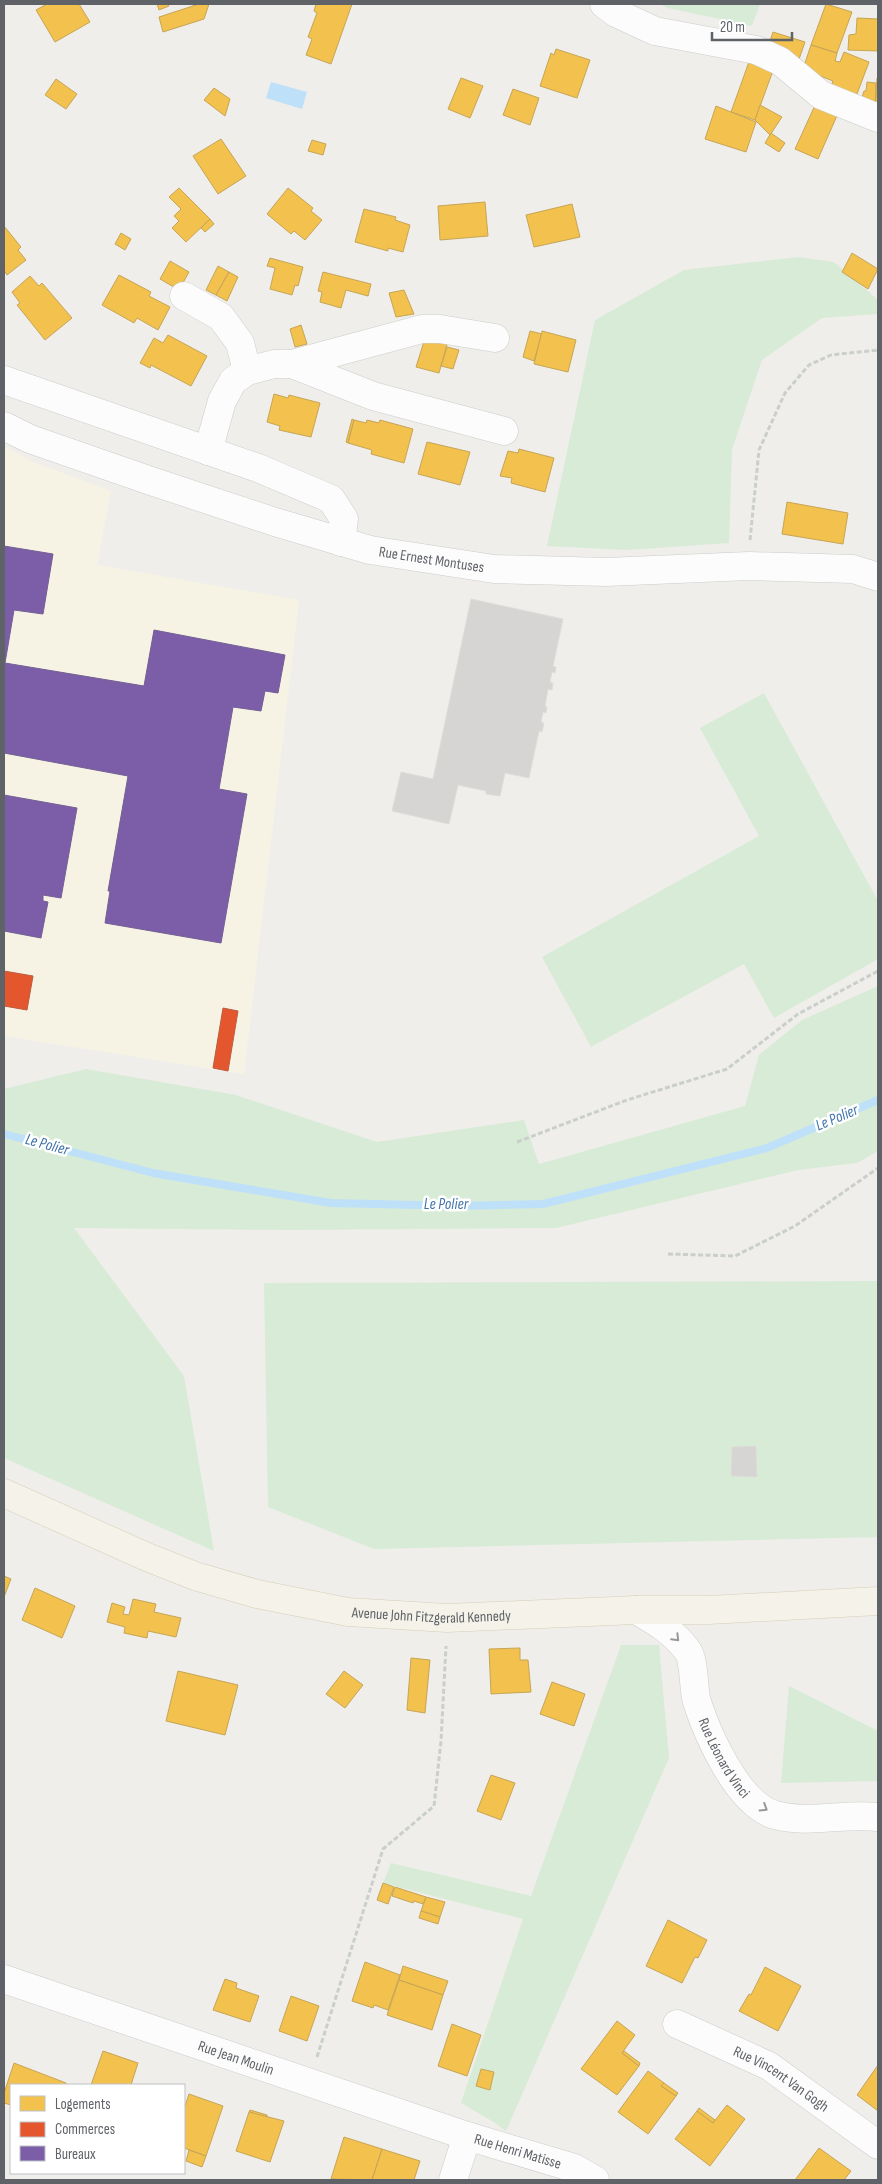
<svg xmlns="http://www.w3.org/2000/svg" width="882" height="2184" font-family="'Sofia Sans Condensed',sans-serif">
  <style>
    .commercial { fill: #f7f3e4 }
    .green { fill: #d8ebd6 }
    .water { fill: #bfe0f9 }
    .homes { fill: #f2c14e; stroke: #c6a556 }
    .shops { fill: #e4572e; stroke: #bc5b3f }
    .offices { fill: #7b5ea7; stroke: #736094 }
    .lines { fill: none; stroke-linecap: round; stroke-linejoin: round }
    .stream { stroke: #bfe0f9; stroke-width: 8 }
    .building { fill: #d6d5d3; stroke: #deddd9 }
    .minor-casing { stroke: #cbcccc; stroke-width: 29 }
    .tertiary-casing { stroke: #cbcccc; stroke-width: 29 }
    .primary-casing { stroke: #d7ceb8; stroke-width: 29 }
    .path { stroke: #cacfcc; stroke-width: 3; stroke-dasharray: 5 2.5; stroke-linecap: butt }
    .minor { stroke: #fdfcfc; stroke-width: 28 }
    .tertiary { stroke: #fdfcfc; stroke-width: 28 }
    .primary { stroke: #f4f2e9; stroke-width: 28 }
    .oneway { stroke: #96999c }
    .labels { text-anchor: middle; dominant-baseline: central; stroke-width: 5; stroke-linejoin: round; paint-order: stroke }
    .street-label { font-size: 15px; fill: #5f6368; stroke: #fff }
    .water-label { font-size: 16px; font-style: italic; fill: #4174aa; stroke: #fff }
  </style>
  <rect width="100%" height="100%" fill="#efeeea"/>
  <path class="commercial" d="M4 446 33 462 111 491 97 565 299 600 244 1074 4 1036Z"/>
  <g class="green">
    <path d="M659 4H760L752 26 668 8Z"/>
    <path d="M798 257 834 262 878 300V314L822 318 762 360 732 450 729 543 627 550 547 546 595 320 684 270Z"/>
    <path d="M764 693 878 901V959L774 1018 744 964 591 1047 542 957 759 836 700 728Z"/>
    <path d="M878 986V1151L857 1163 798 1170 556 1228 291 1230 74 1228 184 1376 214 1551 4 1458V1089L86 1069 236 1095 377 1142 524 1120 539 1164 745 1106 759 1055 802 1020Z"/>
    <path d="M878 1279V1537L374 1549 268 1507 264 1283 877 1281Z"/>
    <path d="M621 1645H659L669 1758 506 2131 492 2121 461 2103 523 1919 383 1883 391 1863 531 1896Z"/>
    <path d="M789 1686 878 1731V1781L781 1783Z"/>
  </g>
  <path class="water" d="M271 82 307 92 302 109 266 98Z"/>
  <g class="homes">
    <path d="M47 4H79L90 22 55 42 36 10Z"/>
    <path d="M157 4H168L169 6 159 10Z"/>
    <path d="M199 4H209L204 19 163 32 159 17Z"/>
    <path d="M316 4H352L331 64 306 55 312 39 308 37 317 13 314 11Z"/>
    <path d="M826 4 852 12 837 53 811 45Z"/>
    <path d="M857 18 878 19V51L848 50 849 35 856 34Z"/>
    <path d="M773 32 805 42 797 65 768 47Z"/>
    <path d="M811 45 837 53 835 61 840 62 844 52 869 62 854 102 829 92 833 81 803 69Z"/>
    <path d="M556 49 590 60 577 98 540 86 551 53 554 55Z"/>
    <path d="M750 59 774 68 755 120 731 112Z"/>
    <path d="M461 78 483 86 470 118 448 109Z"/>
    <path d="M877 78H878V111L875 109Z"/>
    <path d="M56 79 77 94 66 109 45 95Z"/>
    <path d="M867 82 876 83 875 109 860 104 864 91H866Z"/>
    <path d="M214 88 230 99 225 116 204 100Z"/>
    <path d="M513 89 539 98 530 125 503 115Z"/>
    <path d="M817 101 839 111 818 159 795 149Z"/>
    <path d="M760 105 782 117 770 135 755 120Z"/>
    <path d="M716 106 756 122 746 152 705 139Z"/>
    <path d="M771 133 785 143 779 152 765 143Z"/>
    <path d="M221 139 246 176 218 194 193 156Z"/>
    <path d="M312 140 326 144 323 155 308 151Z"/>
    <path d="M179 188 210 219 186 242 172 228 179 221 174 216 181 209 169 197Z"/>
    <path d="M288 188 313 208 311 211 322 220 305 240 294 231 291 234 267 214Z"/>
    <path d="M485 202 488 236 440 240 438 206Z"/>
    <path d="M572 204 580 237 534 247 526 215Z"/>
    <path d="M364 209 396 217 395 220 410 225 403 252 388 248V251L355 242Z"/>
    <path d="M210 219 214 224 205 232 201 228Z"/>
    <path d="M4 226 21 247 18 250 26 260 7 275 4 270Z"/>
    <path d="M121 233 131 239 125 250 115 244Z"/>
    <path d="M852 253 878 269 868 289 842 272Z"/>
    <path d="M270 258 303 267 298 286 295 285 292 295 270 289 275 268 267 266Z"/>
    <path d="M170 261 189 272 179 290 160 279Z"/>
    <path d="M218 266 229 272 216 295 206 290Z"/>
    <path d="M229 272 238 277 227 301 216 295Z"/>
    <path d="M323 272 371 284 368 296 346 290 341 308 320 302 322 292 318 291Z"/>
    <path d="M119 275 151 292 149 296 170 307 158 330 137 318 134 323 102 305Z"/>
    <path d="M30 276 39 286 42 283 72 318 45 340 17 305 20 303 12 292Z"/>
    <path d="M404 290 414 314 396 317 389 293Z"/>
    <path d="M301 325 307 344 295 347 290 329Z"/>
    <path d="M530 331 542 334 534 361 523 357Z"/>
    <path d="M542 331 576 340 568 372 534 364Z"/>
    <path d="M168 335 207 356 191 386 151 365 150 368 140 363 154 338 163 343Z"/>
    <path d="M426 335 448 341 439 373 416 367Z"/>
    <path d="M447 347 459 350 453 369 441 366Z"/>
    <path d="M274 394 288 398 289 395 320 403 311 437 279 430 280 426 267 422Z"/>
    <path d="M352 419 354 420 348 443 346 442Z"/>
    <path d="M354 420 366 423 367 420 379 423 380 420 413 429 404 463 371 454 372 450 348 443Z"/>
    <path d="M427 442 470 452 460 485 418 474Z"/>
    <path d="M519 449 554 458 545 492 511 483 512 478 500 476 508 451 518 453Z"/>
    <path d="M787 502 848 513 843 544 782 534Z"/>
    <path d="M4 1576 11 1579 4 1597Z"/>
    <path d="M35 1588 75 1606 62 1638 22 1620Z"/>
    <path d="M133 1599 156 1604 154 1612 181 1618 176 1637 148 1631 147 1638 124 1633 125 1627 107 1622 112 1603 125 1607 123 1614 129 1615Z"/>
    <path d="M520 1648V1660H528L531 1692 491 1694 489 1649Z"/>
    <path d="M411 1658 430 1660 425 1713 407 1710Z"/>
    <path d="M178 1671 238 1685 225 1735 166 1721Z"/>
    <path d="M344 1671 363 1685 345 1708 326 1694Z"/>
    <path d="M552 1682 585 1694 574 1726 540 1714Z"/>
    <path d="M491 1775 515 1783 501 1820 477 1811Z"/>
    <path d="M383 1883 394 1887 388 1904 377 1900Z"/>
    <path d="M395 1887 426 1897 423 1904 414 1901 413 1903 392 1896Z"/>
    <path d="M426 1897 445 1902 440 1917 421 1911Z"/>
    <path d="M421 1911 440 1917 438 1924 419 1918Z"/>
    <path d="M668 1920 707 1940 698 1958 695 1957 682 1983 646 1966Z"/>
    <path d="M365 1962 400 1975 388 2010 374 2005 373 2008 352 2001Z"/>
    <path d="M403 1966 448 1981 443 1995 399 1980Z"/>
    <path d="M765 1967 801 1986 778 2031 739 2011 749 1994 751 1995Z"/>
    <path d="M225 1979 237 1983 236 1988 259 1996 250 2022 213 2010Z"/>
    <path d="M399 1980 443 1995 432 2030 387 2015Z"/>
    <path d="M291 1996 319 2006 307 2041 279 2031Z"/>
    <path d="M617 2021 635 2035 622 2053 639 2066 617 2095 581 2069Z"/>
    <path d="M452 2024 481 2035 467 2076 438 2066Z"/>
    <path d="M103 2051 138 2063 131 2085H91Z"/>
    <path d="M624 2051 640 2063 639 2066 622 2053Z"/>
    <path d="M14 2063 66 2083V2085H11V2105L4 2103V2093Z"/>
    <path d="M878 2065V2111L857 2095Z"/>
    <path d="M481 2069 494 2072 490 2090 476 2086Z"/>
    <path d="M648 2071 664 2083 661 2086 676 2096 648 2134 618 2112Z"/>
    <path d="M664 2083 678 2093 676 2096 661 2086Z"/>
    <path d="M189 2094 223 2106 206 2156 184 2148V2109Z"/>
    <path d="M727 2105 745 2119 710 2166 675 2139 697 2111 713 2123Z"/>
    <path d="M699 2108 715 2120 713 2123 697 2111Z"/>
    <path d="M250 2110 267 2115V2118L249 2112Z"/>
    <path d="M249 2112 284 2121 270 2162 236 2151Z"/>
    <path d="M344 2137 382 2149 372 2180 331 2179Z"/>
    <path d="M819 2148 851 2171 844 2180H795Z"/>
    <path d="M382 2149 420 2161 414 2180H372Z"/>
    <path d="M189 2150 206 2156 202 2167 186 2161Z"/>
  </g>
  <g class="shops">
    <path d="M4 971 33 976 27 1010 4 1006Z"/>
    <path d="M223 1008 238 1011 228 1071 213 1068Z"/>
  </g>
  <g class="offices">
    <path d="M4 546 53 554 43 614 14 610 5 663 144 686 154 630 285 655 278 693 265 691 261 711 233 707 219 789 247 794 221 943 105 923 110 891H108L128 776 4 753Z"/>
    <path d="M4 795 77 808 61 898 43 895V901L48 902 41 938 4 931Z"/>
  </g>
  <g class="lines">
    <path class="stream" d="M4 1134 153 1173 331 1203 460 1206 543 1204 767 1148 878 1100"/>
  </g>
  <g class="building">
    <path d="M471 599 563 619 553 666 556 667 555 673 552 672 550 682 553 683 552 690 548 689 545 706 547 707 546 713 543 712 541 722 544 723 542 732 539 731 529 778 505 773 500 796 486 794V791L458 785 449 824 392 811 401 772 433 779Z"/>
    <path d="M756 1446 757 1477 731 1476 732 1447Z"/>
  </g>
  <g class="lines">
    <g class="minor-casing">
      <g id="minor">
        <path d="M604 4 616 13 655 31 756 50 780 61 821 95 878 118"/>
        <path d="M184 296 221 317 240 343 247 371"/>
        <path d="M292 364 422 329H440L495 338"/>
        <path d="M4 380 258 468 331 499 344 519 341 542"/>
        <path d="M208 451 222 401 233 381 247 371 274 364H292L373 396 504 431"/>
        <path id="s1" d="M636 1610C655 1621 674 1632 687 1650 695 1660 693 1689 697 1702 708 1736 738 1804 775 1815 808 1824 845 1813 878 1817"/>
        <path id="s2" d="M4 1979 467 2136 574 2168 595 2180"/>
        <path id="s3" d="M677 2024 769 2066 878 2145"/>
        <path d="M453 2180 467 2136"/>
      </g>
    </g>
    <g class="tertiary-casing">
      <g id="tertiary">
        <path id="s4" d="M4 426 30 439 151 481 275 522 370 550 494 569 606 572 749 566 853 569 878 577"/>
      </g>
    </g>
    <g class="primary-casing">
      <g id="primary">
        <path id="s5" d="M4 1493 147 1557 195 1576 257 1594 348 1612 447 1618 636 1610H709L878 1601"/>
      </g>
    </g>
    <g class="path">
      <path d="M750 540 759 450 785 393 809 365 831 355 878 350"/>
      <path d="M517 1142 627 1100 727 1069 798 1014 878 971"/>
      <path d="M668 1254 735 1256 795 1226 878 1168"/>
      <path d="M317 2057 383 1849 434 1806 441 1741 446 1646"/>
    </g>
    <use href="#minor" class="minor"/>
    <use href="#tertiary" class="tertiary"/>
    <use href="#primary" class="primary"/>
  </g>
  <defs><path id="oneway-chevron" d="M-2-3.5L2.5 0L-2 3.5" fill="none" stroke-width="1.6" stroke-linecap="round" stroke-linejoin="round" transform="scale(1.25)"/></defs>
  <g class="oneway">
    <use href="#oneway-chevron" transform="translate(676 1638) rotate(45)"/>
    <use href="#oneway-chevron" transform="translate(764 1808) rotate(32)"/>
  </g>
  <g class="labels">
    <g class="street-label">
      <text stroke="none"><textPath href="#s4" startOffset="449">Rue Ernest Montuses</textPath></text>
      <text stroke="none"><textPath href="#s5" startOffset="449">Avenue John Fitzgerald Kennedy</textPath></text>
      <text stroke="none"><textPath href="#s1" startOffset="181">Rue Léonard Vinci</textPath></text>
      <text stroke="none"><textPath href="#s2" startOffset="245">Rue Jean Moulin</textPath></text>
      <text stroke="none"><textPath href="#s3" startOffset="118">Rue Vincent Van Gogh</textPath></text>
      <text stroke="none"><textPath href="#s2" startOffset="542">Rue Henri Matisse</textPath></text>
    </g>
    <g class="water-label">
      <text transform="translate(837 1118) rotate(-23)">Le Polier</text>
      <text transform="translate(47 1145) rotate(15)">Le Polier</text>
      <text x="446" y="1204">Le Polier</text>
    </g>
  </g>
  <rect width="882" height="2184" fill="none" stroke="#5f6368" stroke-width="10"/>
  <rect x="10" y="2084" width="175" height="90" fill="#ffffff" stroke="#bfc1c3"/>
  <rect x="20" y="2096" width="25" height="15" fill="#f2c14e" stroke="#bfc1c3"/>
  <text x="55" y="2109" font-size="15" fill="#5f6368">Logements</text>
  <rect x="20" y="2122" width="25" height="15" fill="#e4572e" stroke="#bfc1c3"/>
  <text x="55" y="2134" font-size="15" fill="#5f6368">Commerces</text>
  <rect x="20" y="2146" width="25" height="15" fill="#7b5ea7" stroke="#bfc1c3"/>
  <text x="55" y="2159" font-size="15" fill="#5f6368">Bureaux</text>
  <path d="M712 32v8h80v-8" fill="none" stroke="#5f6368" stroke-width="2.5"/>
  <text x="720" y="32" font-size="15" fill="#5f6368" stroke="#ffffff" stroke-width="4" paint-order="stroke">20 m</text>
</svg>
